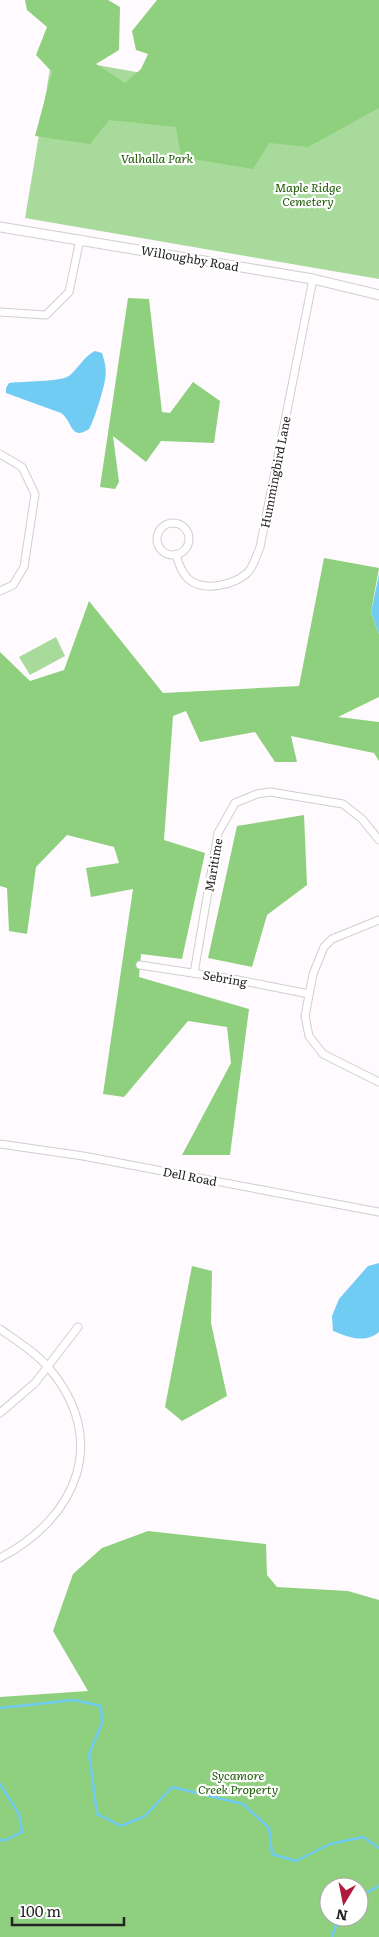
<svg xmlns="http://www.w3.org/2000/svg" width="379" height="1937" font-family="Literata,serif">
  <style>
    .green { fill: #a8da9b }
    .forest { fill: #8fd07e; fill-rule: evenodd }
    .water { fill: #70ccf3 }
    .lines { fill: none; stroke-linecap: round; stroke-linejoin: round }
    .stream { stroke: #70ccf3; stroke-width: 2.5 }
    .minor-casing { stroke: #d1ced2; stroke-width: 9 }
    .tertiary-casing { stroke: #d1ced2; stroke-width: 11 }
    .minor { stroke: #fff; stroke-width: 7 }
    .tertiary { stroke: #fff; stroke-width: 9 }
    .labels { text-anchor: middle; dominant-baseline: central; stroke-width: 4.5; stroke-linejoin: round; paint-order: stroke }
    .park-label { font-size: 12px; font-style: italic; fill: #1e5a04; stroke: #fff }
    .street-label { font-size: 12px; fill: #252325; stroke: #fff }
  </style>
  <rect width="100%" height="100%" fill="#fefafe"/>
  <g class="green">
    <path d="M379 0V279L25 218 52 57 153 75Z"/>
    <path d="M56 637 65 656 30 675 19 657Z"/>
  </g>
  <g class="forest">
    <path d="M25 0H108L120 7 119 50 96 64 125 83 141 69 148 54 136 50 132 31 157 0H379V108L308 147 269 143 253 169 181 157 176 127 109 120 90 144 35 136 52 72 36 55 47 27 27 10Z"/>
    <path d="M128 298 149 299 162 412 170 413 193 382 220 401 214 443 161 441 146 462 113 436 119 482 115 489 100 487Z"/>
    <path d="M324 558 379 568 371 612 379 634V697L338 717 379 722V761L374 753 291 736 297 762H275L255 732 200 742 186 711 173 716 164 840 205 853 182 959 141 954 139 977 249 1009 230 1155H182L231 1063 227 1027 188 1021 124 1097 103 1094 133 889 91 897 86 868 119 863 114 847 67 835 36 867 27 934 9 931 7 888 0 886V652L30 681 64 670 89 601 163 693 299 686Z"/>
    <path d="M304 815 307 885 267 915 252 967 208 958 237 826Z"/>
    <path d="M192 1266 212 1271 211 1323 227 1396 182 1421 165 1407Z"/>
    <path d="M148 1531 266 1544 267 1575 277 1587 348 1591 379 1600V1937H0V1697L88 1691 53 1631 73 1574 102 1548ZM329 1887H359V1917H329Z"/>
  </g>
  <g class="water">
    <path d="M95 351 102 353C105 362 107 371 105 380 104 388 93 424 89 429 86 431 82 433 78 433 70 431 70 419 61 413L6 393V388L9 383C23 381 60 382 69 376 78 369 84 356 95 351Z"/>
    <path d="M379 574V634L371 612Z"/>
    <path d="M379 1263V1332C365 1344 348 1337 333 1331L332 1316 339 1299 368 1266Z"/>
  </g>
  <g class="lines">
    <g class="stream">
      <path d="M0 1708 74 1700 101 1706 102 1723 89 1754 97 1814 121 1826 145 1816 172 1787 243 1804 269 1828 272 1854 296 1861 330 1844 363 1837 379 1848"/>
      <path d="M0 1784 19 1814 22 1832 6 1840H0"/>
      <path d="M359 1897 379 1886"/>
      <path d="M332 1937 339 1917"/>
    </g>
    <g class="minor-casing">
      <g id="minor">
        <path d="M0 312 46 315 69 292 80 239"/>
        <path d="M0 454 22 467 35 494 24 567 13 585 0 591"/>
        <circle cx="173" cy="539" r="16"/>
        <path d="M176 554C178 563 183 576 191 581 206 591 233 585 246 574 253 569 257 554 260 547L313 279"/>
        <path d="M379 920 332 939 324 947 313 974 305 1016 309 1036 323 1054 379 1082"/>
        <path d="M140 965 238 980 309 994"/>
        <path d="M194 973 218 833 235 803 257 794 270 792 343 804 362 819 379 840"/>
        <path d="M0 1144 83 1156 379 1212"/>
        <path d="M0 1329C17 1341 35 1352 48 1367 110 1439 78 1517 0 1558"/>
        <path d="M0 1413 35 1383 78 1327"/>
      </g>
    </g>
    <g class="tertiary-casing">
      <path id="tertiary" d="M0 227 313 279 379 295"/>
    </g>
    <use href="#minor" class="minor"/>
    <use href="#tertiary" class="tertiary"/>
  </g>
  <g class="labels">
    <g class="park-label">
      <text x="157" y="158">Valhalla Park</text>
      <text x="308" y="187">Maple Ridge<tspan x="308" dy="14">Cemetery</tspan></text>
      <text x="238" y="1775">Sycamore<tspan x="238" dy="14">Creek Property</tspan></text>
    </g>
    <g class="street-label">
      <text transform="translate(190 258) rotate(10)">Willoughby Road</text>
      <text transform="translate(275 472) rotate(-79)">Hummingbird Lane</text>
      <text transform="translate(213 865) rotate(-80)">Maritime</text>
      <text transform="translate(225 978) rotate(10)">Sebring</text>
      <text transform="translate(190 1176) rotate(11)">Dell Road</text>
    </g>
  </g>
  <g transform="translate(344 1902) rotate(190)"><circle r="24" fill="#ffffff" stroke="#a8a7a8"/>
  <path d="M0-4L9 19L0 12L-9 19Z" fill="#af1b3b"/>
  <text y="-8" font-size="14" font-weight="bold" text-anchor="middle" fill="#252325">N</text>
  </g>
  <path d="M12 1917v8h112v-8" fill="none" stroke="#252325" stroke-width="2.5"/>
  <text x="20" y="1917" font-size="15" fill="#252325" stroke="#ffffff" stroke-width="4" paint-order="stroke">100 m</text>
</svg>
